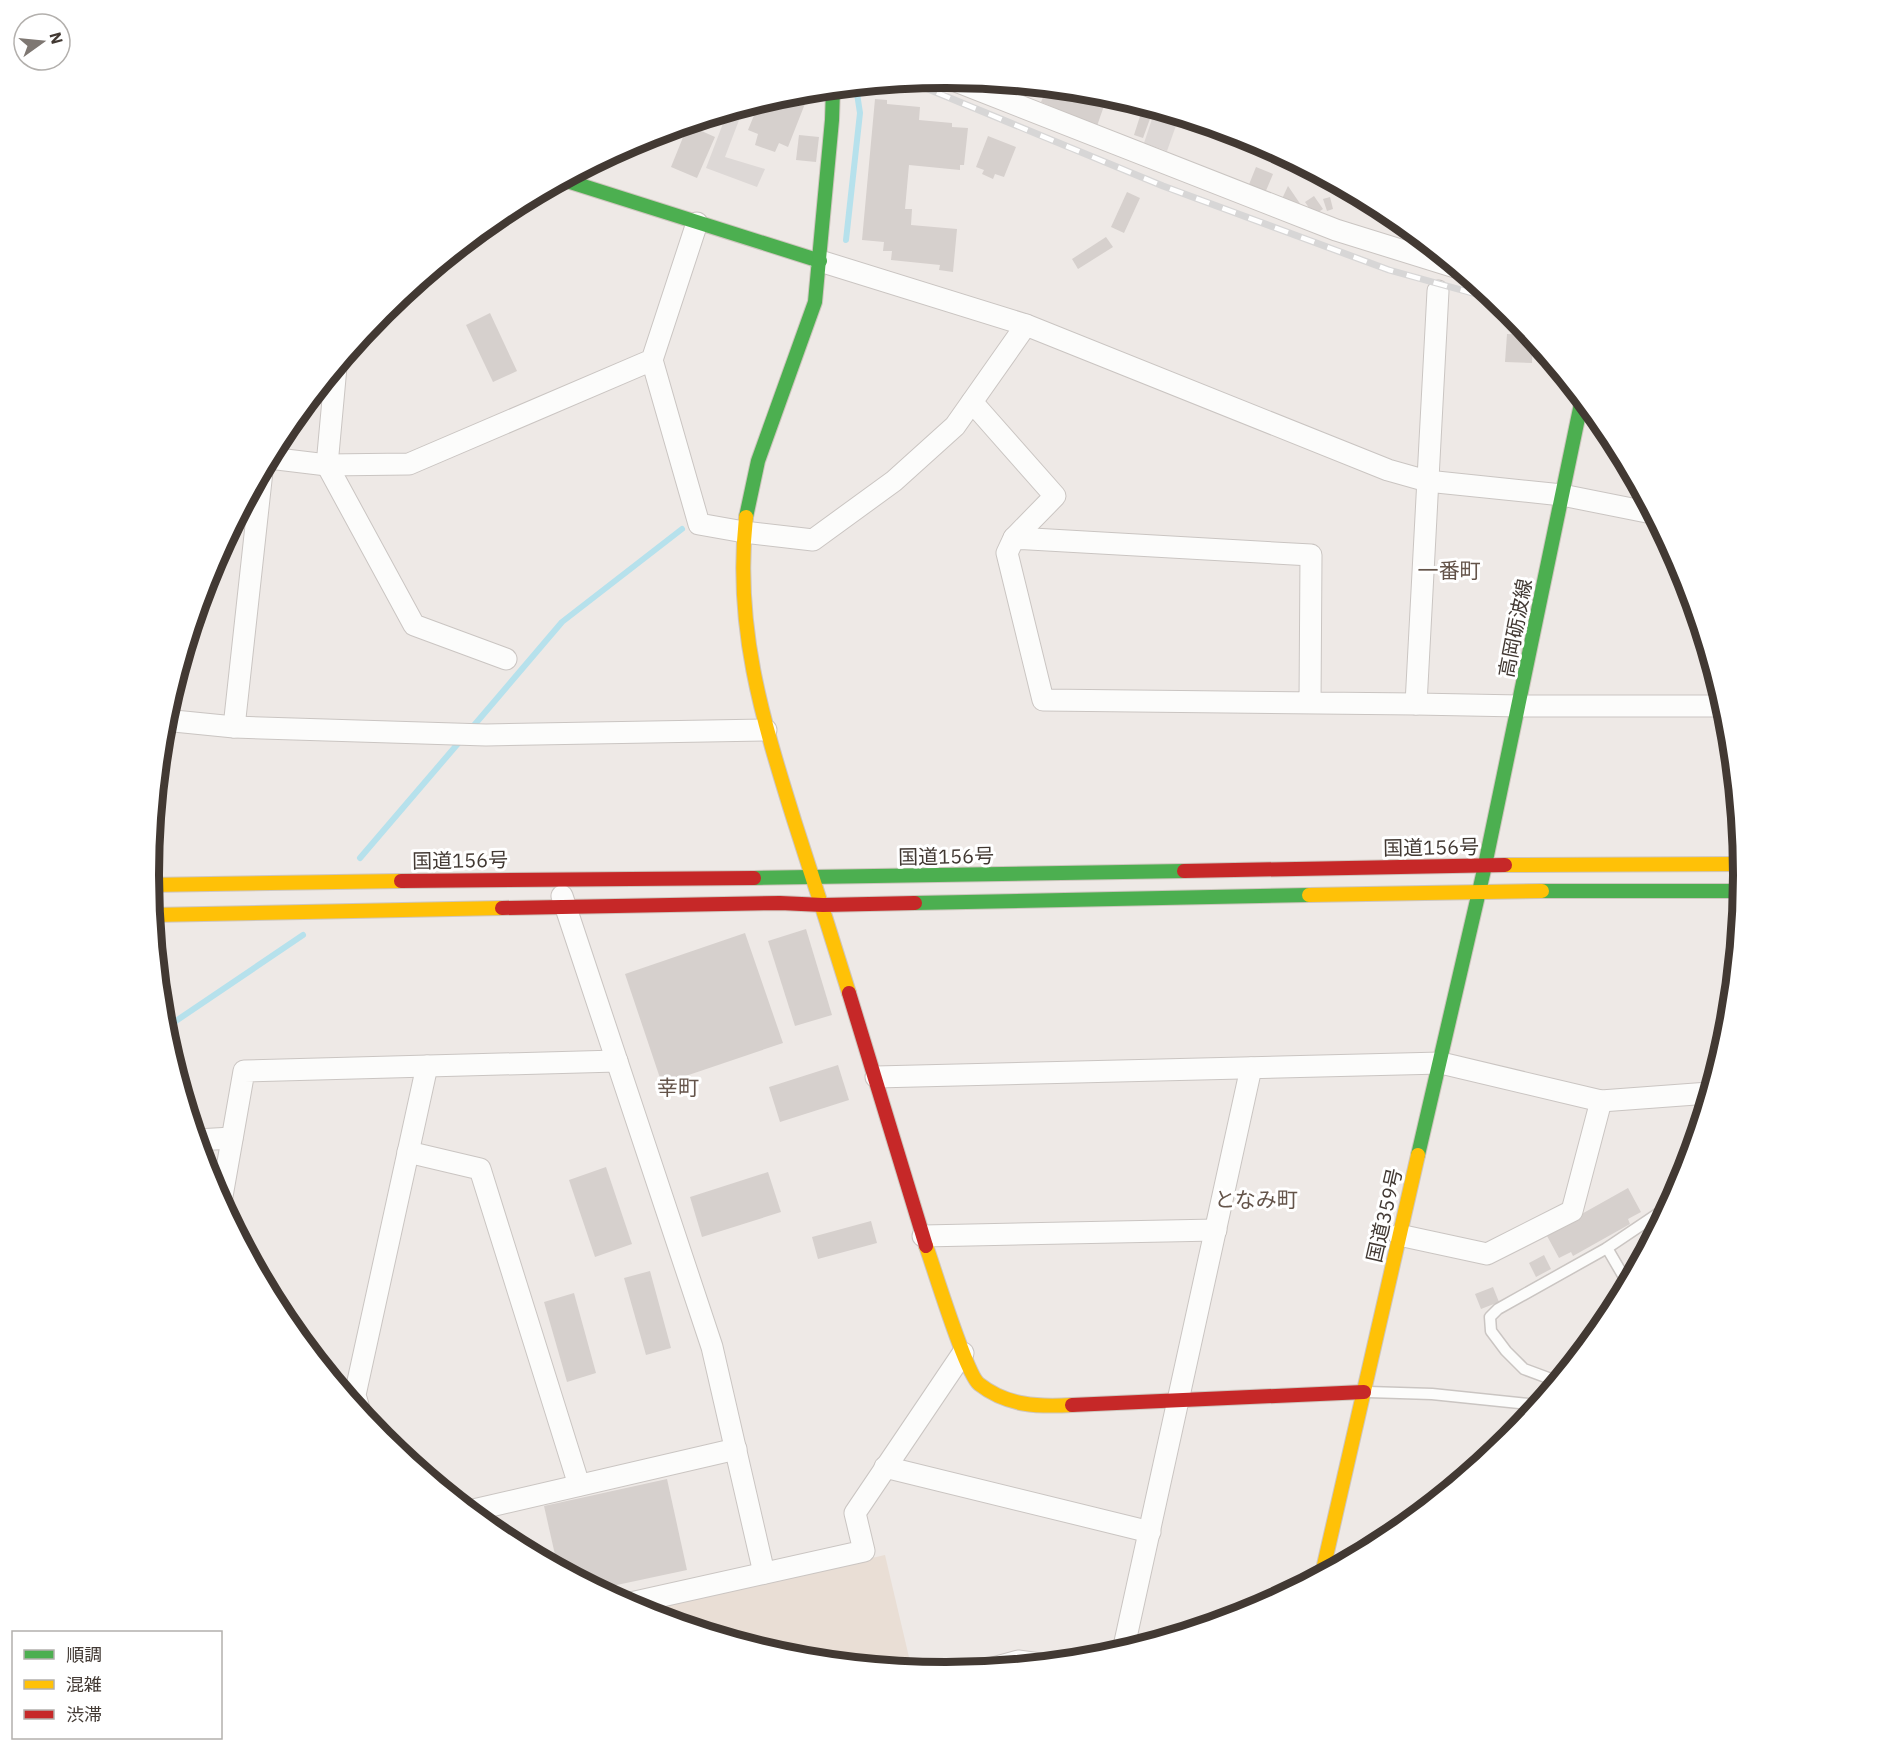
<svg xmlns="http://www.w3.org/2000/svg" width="1892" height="1751" font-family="'IBM Plex Sans','Noto Sans JP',sans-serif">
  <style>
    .education { fill: #e9ded5 }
    .parking { fill: #ddd8d6 }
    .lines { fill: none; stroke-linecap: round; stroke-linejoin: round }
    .stream { stroke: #b6e1ec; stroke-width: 6 }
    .building { fill: #d6d0cd }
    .lane-casing { stroke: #cac5c2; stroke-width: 13 }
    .street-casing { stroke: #cac5c2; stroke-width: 23 }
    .fast-casing { stroke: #cec6be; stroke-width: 16 }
    .slow-casing { stroke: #cec6be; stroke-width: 16 }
    .jam-casing { stroke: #cec6be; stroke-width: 16 }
    .lane { stroke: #fcfcfb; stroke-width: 10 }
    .street { stroke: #fcfcfb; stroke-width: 21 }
    .fast { stroke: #4caf50; stroke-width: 14 }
    .slow { stroke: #ffc107; stroke-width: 14 }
    .jam { stroke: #c62828; stroke-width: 14 }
    .rail-casing { stroke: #d7d6d6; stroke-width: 7 }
    .rail { stroke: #fff; stroke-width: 4.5; stroke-dasharray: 14; stroke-linecap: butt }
    .labels { text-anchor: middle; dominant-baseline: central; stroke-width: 6; stroke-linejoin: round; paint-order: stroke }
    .street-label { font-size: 20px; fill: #423933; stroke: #fff }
    .neighbourhood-label { font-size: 21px; fill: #64544a; stroke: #fff }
    .rim { fill: none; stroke: #423933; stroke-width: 8 }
  </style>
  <rect width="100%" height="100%" fill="#eee9e6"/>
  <path class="education" d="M885 1555 912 1670 790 1658 640 1612Z"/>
  <g class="parking">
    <path d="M744 107 725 157 765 169 757 187 706 168 727 113Z"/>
    <path d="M1155 110 1179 117 1167 151 1144 143Z"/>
  </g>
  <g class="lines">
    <g class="stream">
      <path d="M846 240 860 113 856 87"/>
      <path d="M470 730 562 622 682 529"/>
      <path d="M360 858 461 740"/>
      <path d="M164 1029 303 935"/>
    </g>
  </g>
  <g class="building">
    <path d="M1047 88 1076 91 1106 100 1097 126 1041 102Z"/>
    <path d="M810 91 788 147 779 143 775 152 755 145 758 134 748 130 759 103 791 93Z"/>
    <path d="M875 99 887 100V104L920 107 919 120 952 123V127L968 128 964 165H960V170L909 165 905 209H912L911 225 957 229 953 272 939 270 940 265 891 260 892 251H883L884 242 862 240Z"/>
    <path d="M1141 113 1151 116 1143 138 1134 135Z"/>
    <path d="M688 125 715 137 697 178 671 167Z"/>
    <path d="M799 135 819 137 816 162 796 160Z"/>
    <path d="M988 136 1016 147 1004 177 995 174 993 179 982 174 984 170 976 167Z"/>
    <path d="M1256 167 1273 174 1265 193 1248 187Z"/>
    <path d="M1288 186 1301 205 1297 214 1280 203Z"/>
    <path d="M1127 192 1140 198 1124 233 1111 227Z"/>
    <path d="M1314 196 1323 209 1314 215 1305 202Z"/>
    <path d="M1330 197 1333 209 1327 211 1323 199Z"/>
    <path d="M1106 237 1113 247 1078 269 1072 259Z"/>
    <path d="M490 313 517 371 493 382 466 325Z"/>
    <path d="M1507 334 1529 335 1533 339 1532 363 1505 362Z"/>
    <path d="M806 929 832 1015 795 1026 768 941Z"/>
    <path d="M745 933 783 1043 662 1084 625 974Z"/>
    <path d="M838 1065 849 1100 780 1122 769 1087Z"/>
    <path d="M606 1167 632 1244 595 1257 569 1180Z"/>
    <path d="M768 1172 781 1212 702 1237 690 1197Z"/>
    <path d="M1628 1188 1641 1212 1628 1219 1630 1224 1573 1256 1571 1252 1559 1258 1546 1234Z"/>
    <path d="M871 1221 877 1243 818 1259 812 1237Z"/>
    <path d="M1544 1255 1551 1269 1536 1277 1529 1263Z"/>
    <path d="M650 1271 671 1348 646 1355 624 1278Z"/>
    <path d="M1493 1287 1499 1302 1481 1309 1475 1294Z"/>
    <path d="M574 1293 596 1373 567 1382 544 1302Z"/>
    <path d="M1472 1456 1488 1457 1471 1471Z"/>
    <path d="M667 1479 687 1570 598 1589 558 1568 544 1506Z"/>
    <path d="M499 1519 504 1539 483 1523Z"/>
    <path d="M697 1617 700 1630 674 1622Z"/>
  </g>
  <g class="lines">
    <g class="lane-casing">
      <g id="lane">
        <path d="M1607 1248 1628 1284"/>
        <path d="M1565 1372 1551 1379 1524 1369 1506 1351 1491 1331 1490 1317 1498 1309 1607 1248 1668 1207"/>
        <path d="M1368 1392 1432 1394 1538 1405"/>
      </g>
    </g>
    <g class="street-casing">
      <g id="street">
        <path d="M948 78 1336 230 1455 267"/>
        <path d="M820 261 1026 325 1388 470 1427 481 1562 495 1652 513"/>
        <path d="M1438 291 1416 704 1520 706H1724"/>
        <path d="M652 360 699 524 744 532 813 540 894 481 955 426 1026 325"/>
        <path d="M336 367 327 465 414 625 506 659"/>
        <path d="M972 402 1055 496 1014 538"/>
        <path d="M269 458 327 465 409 464 652 360 697 223"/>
        <path d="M1310 703 1311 555 1014 538 1007 553 1043 700 1416 704"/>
        <path d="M164 720 234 727 486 735 766 730"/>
        <path d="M234 727 262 471"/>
        <path d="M562 896 712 1347 764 1573"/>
        <path d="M876 1077 1441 1063 1601 1101 1709 1093"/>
        <path d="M197 1140 232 1138"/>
        <path d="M408 1152 480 1169 579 1485"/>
        <path d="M221 1202 244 1071 617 1061"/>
        <path d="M1399 1235 1487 1254 1572 1211 1601 1101"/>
        <path d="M923 1236 1216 1230"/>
        <path d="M360 1412 355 1395 427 1066"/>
        <path d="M885 1467 1150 1532"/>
        <path d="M469 1511 736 1449"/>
        <path d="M626 1604 864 1551 855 1513 963 1353"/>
        <path d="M1123 1651 1251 1068"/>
        <path d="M989 1669 1018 1661 1040 1664"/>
      </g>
    </g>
    <g class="fast-casing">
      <g id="fast">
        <path d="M564 180 820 261"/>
        <path d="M746 517 758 461 815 302 832 120 833 89"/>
        <path d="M1485 865 1582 399"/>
        <path d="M754 878 1184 871"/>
        <path d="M1542 891H1742"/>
        <path d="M915 903 1309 895"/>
        <path d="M1418 1155 1484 870"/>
      </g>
    </g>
    <g class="slow-casing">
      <g id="slow">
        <path d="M746 517C734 627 762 717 794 820 813 878 831 935 849 993"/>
        <path d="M1505 865 1742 864"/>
        <path d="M149 885 401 881"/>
        <path d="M1309 895 1542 891"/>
        <path d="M152 915 502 908"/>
        <path d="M926 1246C934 1268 966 1374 979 1384 1007 1406 1038 1407 1072 1405"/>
        <path d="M1322 1574 1418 1155"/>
      </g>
    </g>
    <g class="jam-casing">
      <g id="jam">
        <path d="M1184 871 1505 865"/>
        <path d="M401 881 754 878"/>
        <path d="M502 908 780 903 823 905 915 903"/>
        <path d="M849 993 926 1246"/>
        <path d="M1072 1405 1364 1392"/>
      </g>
    </g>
    <use href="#lane" class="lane"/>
    <use href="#street" class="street"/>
    <use href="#fast" class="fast"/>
    <use href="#slow" class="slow"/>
    <use href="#jam" class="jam"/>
    <g class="rail-casing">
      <path id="rail" d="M911 82 1163 186 1389 270 1494 299"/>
    </g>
    <use href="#rail" class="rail"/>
  </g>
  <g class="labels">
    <g class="street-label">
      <text transform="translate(1515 628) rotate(-79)">高岡砺波線</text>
      <text transform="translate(1431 847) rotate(-1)">国道156号</text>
      <text transform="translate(946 856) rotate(-1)">国道156号</text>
      <text transform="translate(460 860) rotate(-1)">国道156号</text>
      <text transform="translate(1384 1215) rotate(-77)">国道359号</text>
    </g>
    <g class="neighbourhood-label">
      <text x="1449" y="570">一番町</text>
      <text x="678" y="1087">幸町</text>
      <text x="1256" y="1199">となみ町</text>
    </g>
  </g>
  <path d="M0 0H1892V1751H0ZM159 875a787 787 0 1 1 1574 0a787 787 0 1 1-1574 0Z" fill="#fff" fill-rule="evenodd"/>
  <path class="rim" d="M159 875a787 787 0 1 1 1574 0a787 787 0 1 1-1574 0Z"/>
  <rect x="12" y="1631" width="210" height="108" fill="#ffffff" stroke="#b3b0ad" stroke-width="1.5"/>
  <rect x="24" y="1650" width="30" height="9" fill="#4caf50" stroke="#b3b0ad" stroke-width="1.5"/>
  <text x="66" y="1661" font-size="18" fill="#423933">順調</text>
  <rect x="24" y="1680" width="30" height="9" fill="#ffc107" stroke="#b3b0ad" stroke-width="1.5"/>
  <text x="66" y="1691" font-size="18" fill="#423933">混雑</text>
  <rect x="24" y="1710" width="30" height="9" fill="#c62828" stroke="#b3b0ad" stroke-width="1.5"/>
  <text x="66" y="1721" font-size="18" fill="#423933">渋滞</text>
  <g transform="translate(42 42) rotate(75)"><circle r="28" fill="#ffffff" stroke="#b3b0ad" stroke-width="1.5"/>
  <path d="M0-4.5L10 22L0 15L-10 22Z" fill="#7e7772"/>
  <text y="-9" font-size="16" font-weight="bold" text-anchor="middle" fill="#423933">N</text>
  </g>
</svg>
